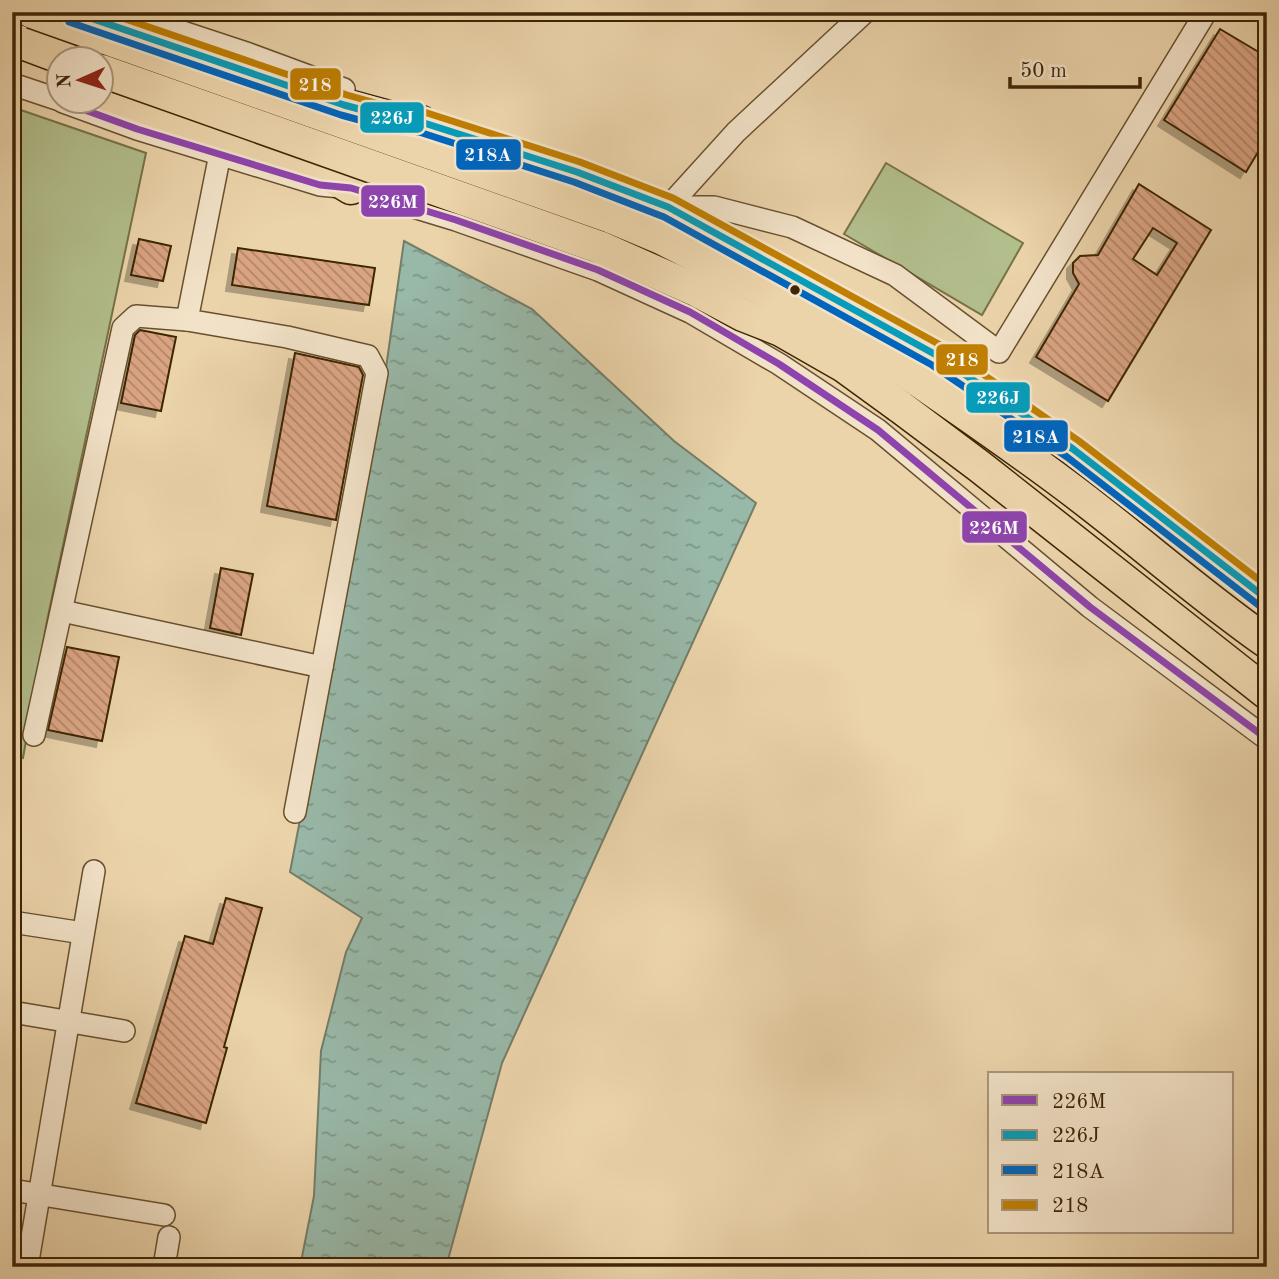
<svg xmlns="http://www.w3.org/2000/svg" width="1279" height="1279" font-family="'Old Standard TT',serif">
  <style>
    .grass { fill: #b2be8c; stroke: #787248; stroke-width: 2 }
    .water { fill: url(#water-ripples); stroke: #747d67; stroke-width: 2 }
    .building { fill: url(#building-back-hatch); stroke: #3d2505; stroke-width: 2; fill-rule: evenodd; filter: url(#shadow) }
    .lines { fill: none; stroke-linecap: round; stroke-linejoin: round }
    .minor-casing { stroke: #68502e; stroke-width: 24 }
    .highway-casing { stroke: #3d2505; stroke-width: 35 }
    .minor { stroke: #f2e2c8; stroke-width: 21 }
    .highway { stroke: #ebd3aa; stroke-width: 32 }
    .highway-bridge-casing { stroke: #3d2505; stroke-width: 35; stroke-linecap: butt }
    .highway-bridge { stroke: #ebd3aa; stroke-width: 32 }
    .bus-1-casing { stroke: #f2e2c8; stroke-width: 12 }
    .bus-2-casing { stroke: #f2e2c8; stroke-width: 12 }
    .bus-3-casing { stroke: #f2e2c8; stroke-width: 12 }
    .bus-4-casing { stroke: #f2e2c8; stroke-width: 12 }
    .bus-1 { stroke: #8e44ad; stroke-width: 7 }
    .bus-2 { stroke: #069cba; stroke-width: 7 }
    .bus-3 { stroke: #0065bd; stroke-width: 7 }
    .bus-4 { stroke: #bf7f02; stroke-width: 7 }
    .bus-dot { fill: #3d2505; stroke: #f2e2c8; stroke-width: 2.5 }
    .line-badge { stroke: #f2e2c8; stroke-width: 2.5 }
    .badge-label { font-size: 19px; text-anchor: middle; font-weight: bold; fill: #fff }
  </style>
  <defs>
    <pattern id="water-ripples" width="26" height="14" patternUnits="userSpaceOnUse" patternTransform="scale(1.75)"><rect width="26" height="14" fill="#98b8a8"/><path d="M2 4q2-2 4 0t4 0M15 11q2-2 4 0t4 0" fill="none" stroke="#7d9587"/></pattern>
    <pattern id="building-back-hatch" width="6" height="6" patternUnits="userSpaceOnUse" patternTransform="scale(1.75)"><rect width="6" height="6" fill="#daa483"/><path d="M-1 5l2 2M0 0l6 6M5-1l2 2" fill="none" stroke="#b28569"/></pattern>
    <filter id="shadow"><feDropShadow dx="-6" dy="6" stdDeviation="0" flood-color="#0004"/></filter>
  </defs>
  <rect width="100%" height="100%" fill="#ebd3aa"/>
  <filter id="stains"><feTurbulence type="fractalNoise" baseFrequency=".00286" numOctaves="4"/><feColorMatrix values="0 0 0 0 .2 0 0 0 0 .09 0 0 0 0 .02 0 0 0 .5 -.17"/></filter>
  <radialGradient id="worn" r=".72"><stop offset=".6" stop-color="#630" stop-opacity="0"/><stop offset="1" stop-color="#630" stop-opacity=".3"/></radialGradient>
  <g class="grass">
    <path d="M12 107 146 153 47 621 23 758 12 755Z"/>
    <path d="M886 163 1023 243 982 315 844 234Z"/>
  </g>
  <path class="water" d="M404 241 532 309 674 441 756 503 502 1063 446 1267H300L314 1196 321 1051 346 952 362 918 290 872 385 375Z"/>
  <g class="building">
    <path d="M1220 29 1267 57V137L1246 172 1164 120Z"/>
    <path d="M1139 184 1211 230 1108 401 1036 357 1079 284 1073 273V263L1080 256 1098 255ZM1153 228 1177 243 1157 275 1133 259Z"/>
    <path d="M139 239 171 246 163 281 131 275Z"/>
    <path d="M238 248 375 268 369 305 232 285Z"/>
    <path d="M140 330 176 337 161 411 121 403 135 335Z"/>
    <path d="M295 353 359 367 363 375 336 520 267 506Z"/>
    <path d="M221 568 253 574 241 635 210 628Z"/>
    <path d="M67 647 119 657 102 741 48 730Z"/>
    <path d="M226 898 262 908 224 1047 227 1048 206 1123 136 1103 185 936 213 944Z"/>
  </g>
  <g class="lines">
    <g class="minor-casing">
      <g id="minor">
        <path d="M122 12 249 54 344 89"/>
        <path d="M12 84 60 100"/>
        <path d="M63 102 137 129 320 185 351 188 456 220 598 270 690 312 779 364 878 430 1090 607 1267 739"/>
        <path d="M409 116 577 172 668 207 853 308 938 356 1073 449 1267 599"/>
        <path d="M220 154 187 320 287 337 368 356 377 373 295 812"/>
        <path d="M668 207 736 132 865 12"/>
        <path d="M675 211 688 207H714L792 227 895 275 999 352 1206 12"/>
        <path d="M62 611 322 667"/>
        <path d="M34 735 123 328 136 316 187 320"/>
        <path d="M12 922 83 933"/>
        <path d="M12 1012 124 1031"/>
        <path d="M12 1190 164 1215"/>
        <path d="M27 1267 94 871"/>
        <path d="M164 1267 169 1237"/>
      </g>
    </g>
    <g class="highway-casing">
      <g id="highway">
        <path d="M12 39 68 60"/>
        <path d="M232 67 344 105 388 117 421 122"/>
        <path d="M102 93 320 169 351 188"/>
        <path d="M916 379C976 421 1037 462 1094 507 1152 552 1207 600 1267 642"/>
        <path d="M899 406 979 466 1267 693"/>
      </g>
    </g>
    <use href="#minor" class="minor"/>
    <use href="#highway" class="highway"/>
    <g class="highway-bridge-casing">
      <g id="highway-bridge">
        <path d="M32 12 611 217 661 238 758 287 799 304 860 341 916 379"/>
        <path d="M102 71 599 247 696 290 743 315 781 330 844 366 899 406"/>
      </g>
    </g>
    <use href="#highway-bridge" class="highway-bridge"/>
    <g class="bus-1-casing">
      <path id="bus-1" d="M63 102 137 129 320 185 351 188 456 220 598 270 690 312 779 364 878 430 1090 607 1267 739"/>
    </g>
    <g class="bus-2-casing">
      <path id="bus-2" d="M73 12 344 105 388 117 421 122 577 172 668 207 938 356 1073 449 1267 599"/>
    </g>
    <g class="bus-3-casing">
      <path id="bus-3" d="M69 22 341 115 385 127 419 132 574 182 664 217 932 365 1067 457 1261 607"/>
    </g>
    <g class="bus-4-casing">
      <path id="bus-4" d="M105 12 347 95 390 107 424 112 580 162 673 198 944 347 1079 441 1267 586"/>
    </g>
    <use href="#bus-1" class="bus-1"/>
    <use href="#bus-2" class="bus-2"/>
    <use href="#bus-3" class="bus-3"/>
    <use href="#bus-4" class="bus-4"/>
  </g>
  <circle class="bus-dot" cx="795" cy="290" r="6"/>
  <g class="line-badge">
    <rect x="289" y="67" width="53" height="34" rx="7" fill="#bf7f02"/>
    <rect x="359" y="101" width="66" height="33" rx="7" fill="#069cba"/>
    <rect x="455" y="138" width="67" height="33" rx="7" fill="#0065bd"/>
    <rect x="360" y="184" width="66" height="34" rx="7" fill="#8e44ad"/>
    <rect x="935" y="343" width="54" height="33" rx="7" fill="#bf7f02"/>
    <rect x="965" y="381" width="66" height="33" rx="7" fill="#069cba"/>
    <rect x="1003" y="419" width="66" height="34" rx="7" fill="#0065bd"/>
    <rect x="961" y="510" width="67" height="34" rx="7" fill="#8e44ad"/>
  </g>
  <g class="badge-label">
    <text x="315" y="91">218</text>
    <text x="392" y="124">226J</text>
    <text x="488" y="161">218A</text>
    <text x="393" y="208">226M</text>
    <text x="962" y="366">218</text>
    <text x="998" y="404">226J</text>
    <text x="1036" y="443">218A</text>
    <text x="994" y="534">226M</text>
  </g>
  <rect width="1279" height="1279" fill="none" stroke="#ebd3aa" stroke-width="42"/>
  <rect x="14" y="14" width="1251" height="1251" fill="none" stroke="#3d2505" stroke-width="3.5"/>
  <rect x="21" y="21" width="1237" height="1237" fill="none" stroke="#3d2505" stroke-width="2"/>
  <rect x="988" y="1072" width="245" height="161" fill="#f2e2c8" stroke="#aa967a" stroke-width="2"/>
  <rect x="1002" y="1095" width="35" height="10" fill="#8e44ad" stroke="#aa967a" stroke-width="2"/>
  <text x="1052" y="1108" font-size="21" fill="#3d2505">226M</text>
  <rect x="1002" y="1130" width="35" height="10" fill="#069cba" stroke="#aa967a" stroke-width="2"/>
  <text x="1052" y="1142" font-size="21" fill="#3d2505">226J</text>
  <rect x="1002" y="1165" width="35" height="10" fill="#0065bd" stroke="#aa967a" stroke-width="2"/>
  <text x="1052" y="1178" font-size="21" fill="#3d2505">218A</text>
  <rect x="1002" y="1200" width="35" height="10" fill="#bf7f02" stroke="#aa967a" stroke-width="2"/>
  <text x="1052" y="1212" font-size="21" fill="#3d2505">218</text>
  <g transform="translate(80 80) rotate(267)"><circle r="33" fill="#f2e2c8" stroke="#aa967a" stroke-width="2"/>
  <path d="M0-5L12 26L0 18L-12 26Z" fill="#8f2418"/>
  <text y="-10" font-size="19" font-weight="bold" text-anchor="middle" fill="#3d2505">N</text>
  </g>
  <path d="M1010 77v10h130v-10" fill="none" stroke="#3d2505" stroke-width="3.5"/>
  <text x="1020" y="77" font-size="21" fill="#3d2505" stroke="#f2e2c8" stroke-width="5" paint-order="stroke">50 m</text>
  <rect width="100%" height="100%" filter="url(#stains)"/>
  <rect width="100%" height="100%" fill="url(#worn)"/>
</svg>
